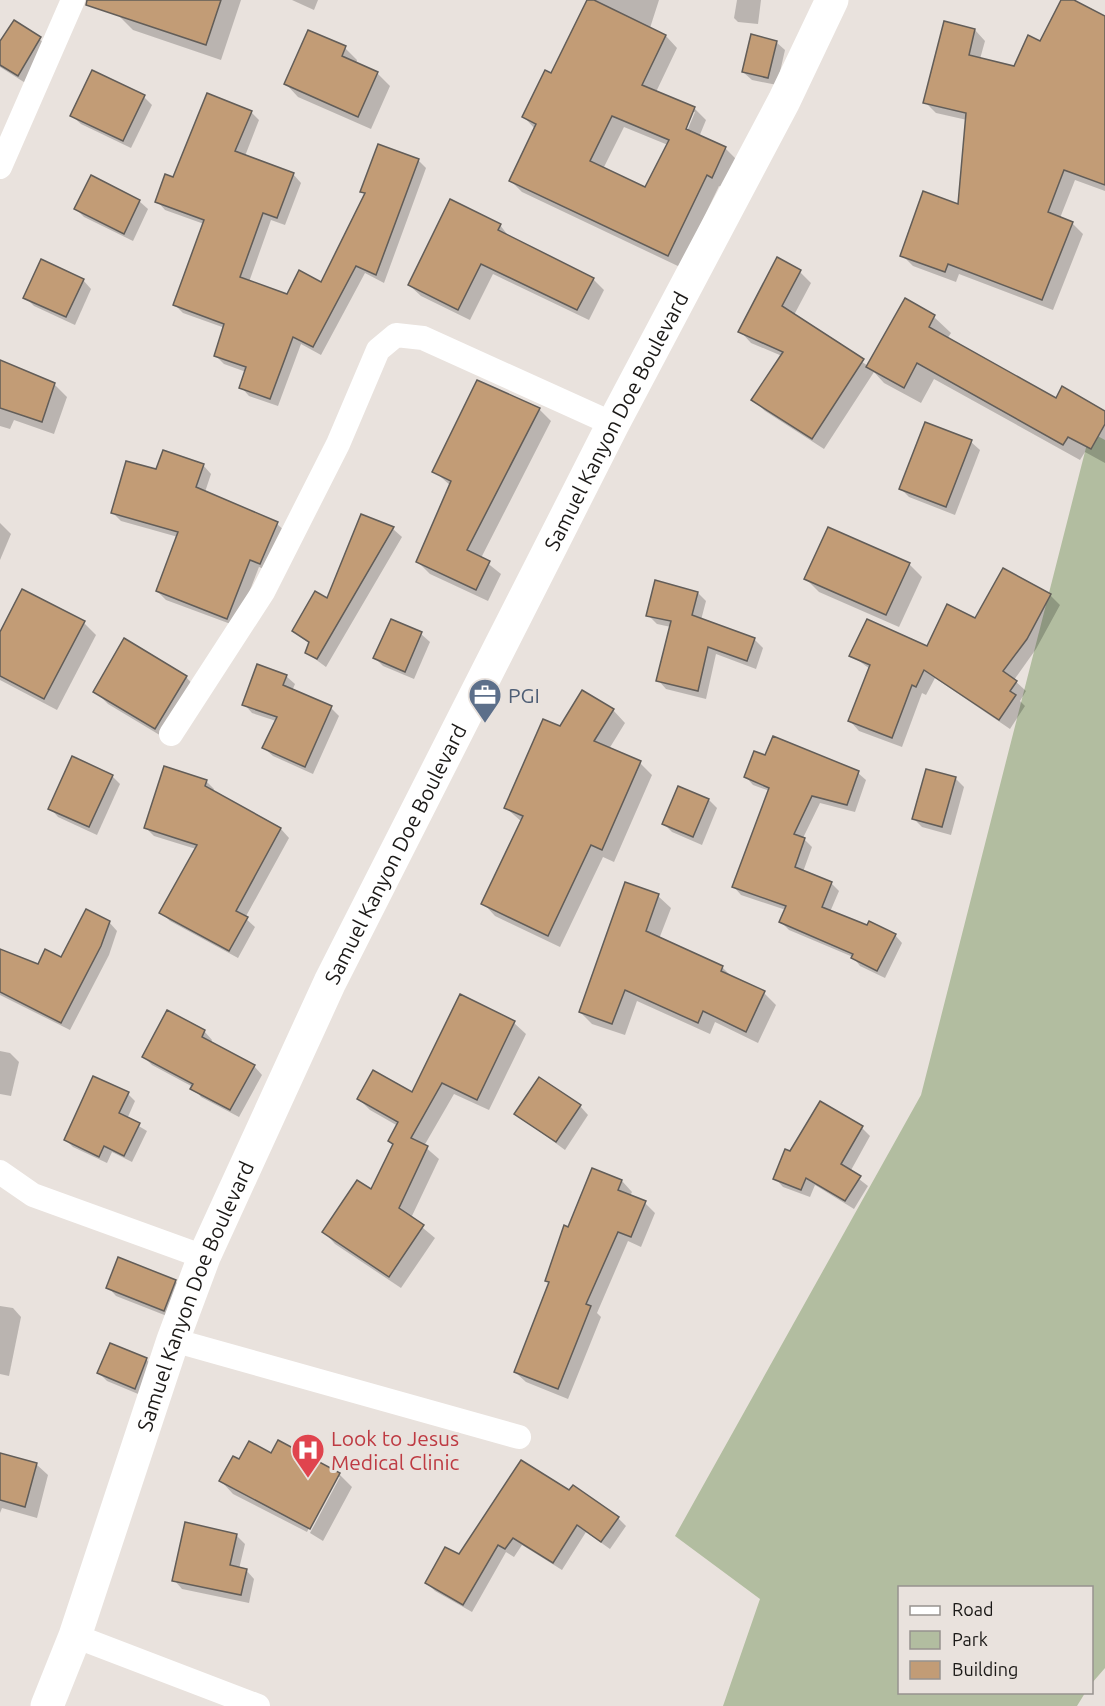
<svg xmlns="http://www.w3.org/2000/svg" width="1105" height="1706" font-family="Ubuntu,sans-serif">
  <style>
    .green { fill: #b2bda0 }
    .shadow { fill: #0003; fill-rule: evenodd }
    .building { fill: #c29c76; stroke: #625d58; stroke-width: 1.5; fill-rule: evenodd }
    .lines { fill: none; stroke-linecap: round; stroke-linejoin: round }
    .street { stroke: #fff; stroke-width: 24 }
    .secondary { stroke: #fff; stroke-width: 33 }
    .labels { text-anchor: middle; dominant-baseline: central; stroke-width: 6; stroke-linejoin: round; paint-order: stroke }
    .street-label { font-size: 21px; fill: #1b1917; stroke: #e9e2dd }
    .service-label { font-size: 21px; fill: #4e5e75; stroke: #e9e2dd; text-anchor: start }
    .health-label { font-size: 21px; fill: #be3a42; stroke: #e9e2dd; text-anchor: start }
  </style>
  <rect width="100%" height="100%" fill="#e9e2dd"/>
  <path class="green" d="M1090 432 1105 440V1668L1092 1683V1588H900V1692L1085 1693 1077 1706H723L760 1599 675 1536 921 1095Z"/>
  <g class="shadow">
    <path d="M123 0H241L221 60 133 30 118 15Z"/>
    <path d="M292 0H318L314 10Z"/>
    <path d="M588 0H659L650 28 666 36 677 48 656 92 694 108 706 120 699 137 725 148 737 160 724 188 719 186 680 267 522 192 510 180 535 129 524 117 552 75ZM692 112H695L685 136 682 135ZM624 127 668 145 646 189 603 169Z"/>
    <path d="M737 0H761L758 24 738 22 734 18Z"/>
    <path d="M1063 0H1070L1105 33V191L1075 180 1060 218 1072 223 1083 234 1053 310 959 274 956 282 913 266 902 255 960 206 967 120 936 113 925 102 975 30 985 41 980 59 1015 68 1041 43Z"/>
    <path d="M14 22 49 46 27 84 0 67V44Z"/>
    <path d="M776 42 785 50 777 85 752 80 743 72Z"/>
    <path d="M345 48 357 60 356 64 377 73 390 86 371 129 298 97 286 84Z"/>
    <path d="M144 97 152 105 131 148 81 124 72 116Z"/>
    <path d="M251 112 259 120 245 156 293 174 301 183 285 225 271 220 249 282 287 296 321 284 366 195 362 191 418 160 426 168 384 283 365 273 321 355 301 344 278 406 249 396 241 387 246 372 224 364 215 355 225 328 183 313 174 304 204 224 165 210 157 201 174 179Z"/>
    <path d="M139 201 148 209 133 241 84 217 76 209Z"/>
    <path d="M500 225 510 238 593 279 604 290 589 320 493 274 470 320 421 296 409 285Z"/>
    <path d="M800 272 811 283 794 315 868 366 934 317 951 333 947 339 1057 400 1105 412V463L1085 452 1080 460 934 379 921 403 884 383 874 372 824 449 765 411 753 400 782 356 751 343 740 331Z"/>
    <path d="M83 280 91 289 75 325 34 306 25 297Z"/>
    <path d="M0 361 54 384 67 397 54 434 14 420 10 429 0 426Z"/>
    <path d="M539 409 551 421 481 558 501 574 488 601 430 574 417 561 451 486 434 471Z"/>
    <path d="M971 442 980 450 955 515 909 497 901 489Z"/>
    <path d="M203 465 211 474 205 492 277 524 286 532 269 571 259 567 236 626 166 600 157 591 178 537 121 521 112 512 157 471Z"/>
    <path d="M362 516 393 529 402 537 326 667 307 653 310 644 293 631 328 600Z"/>
    <path d="M0 523 11 534 0 560Z"/>
    <path d="M909 564 922 577 899 627 819 592 806 579Z"/>
    <path d="M698 593 706 601 701 620 755 640 763 648 756 669 716 654 706 699 666 689 658 680 671 627 657 624 648 615Z"/>
    <path d="M1050 595 1060 605 1036 649 1014 680 1026 691 1020 701 1025 706 1010 729 935 678 926 695 922 693 902 747 859 731 850 721 870 669 851 655 927 648 976 620Z"/>
    <path d="M391 621 421 634 430 642 414 679 383 666 375 658Z"/>
    <path d="M84 623 96 635 57 710 0 680V635Z"/>
    <path d="M286 676 295 684 292 691 331 708 339 716 313 774 273 756 264 748 276 721 252 713 244 704Z"/>
    <path d="M186 677 198 690 168 740 108 704 95 691Z"/>
    <path d="M613 710 625 723 609 749 640 763 652 775 614 862 603 857 560 947 495 916 483 903 522 822 506 808 561 728Z"/>
    <path d="M858 773 866 780 855 812 820 803 803 838 812 847 803 872 831 883 839 891 830 912 895 935 902 943 885 978 860 966 853 957 789 930 781 922 786 910 741 895 734 887 770 791 753 785 746 777Z"/>
    <path d="M112 776 120 784 97 835 58 817 50 808Z"/>
    <path d="M955 778 964 787 951 835 922 827 914 819Z"/>
    <path d="M206 781 214 789 213 793 281 829 289 838 245 918 255 927 238 958 170 921 161 912 196 849 154 836 145 827Z"/>
    <path d="M709 800 717 808 702 845 672 832 664 824Z"/>
    <path d="M626 884 658 896 671 908 659 939 722 967 734 979 764 993 776 1005 758 1043 715 1022 710 1034 637 1001 625 1035 592 1024 580 1012Z"/>
    <path d="M109 922 117 931 109 955 70 1030 0 995V951L38 966 61 959Z"/>
    <path d="M460 996 514 1023 526 1034 489 1110 454 1094 424 1146 439 1159 411 1218 435 1238 401 1288 335 1244 324 1232 372 1192 394 1145 390 1141 398 1126 370 1110 359 1099 413 1095Z"/>
    <path d="M204 1031 212 1040 211 1043 254 1066 262 1075 239 1117 201 1097 193 1087 152 1065 144 1057Z"/>
    <path d="M0 1051 10 1053 19 1062 11 1096 0 1094Z"/>
    <path d="M128 1094 135 1101 127 1119 147 1131 132 1162 112 1152 107 1163 73 1147 66 1140Z"/>
    <path d="M580 1106 588 1115 565 1150 516 1114Z"/>
    <path d="M862 1128 870 1136 850 1172 868 1186 854 1209 815 1185 810 1197 783 1187 775 1178 791 1153Z"/>
    <path d="M592 1170 622 1181 632 1192 630 1196 645 1203 655 1213 641 1247 628 1241 597 1313 601 1317 568 1399 526 1382 515 1372 550 1284 547 1280Z"/>
    <path d="M175 1281 183 1289 172 1318 116 1296 108 1287Z"/>
    <path d="M0 1306 13 1308 21 1317 9 1376 0 1374Z"/>
    <path d="M146 1359 154 1368 143 1396 107 1381 99 1373Z"/>
    <path d="M0 1454 36 1464 48 1475 37 1518 2 1508 0 1513Z"/>
    <path d="M272 1455 339 1474 352 1487 323 1541 310 1533 340 1477H336L307 1532 233 1494 221 1481 240 1461Z"/>
    <path d="M569 1492 618 1518 626 1526 610 1549 586 1532 562 1570 522 1545 514 1557 506 1552 472 1612 435 1591 427 1583 459 1556Z"/>
    <path d="M236 1535 245 1544 239 1569 246 1570 254 1579 249 1603 182 1589 174 1580Z"/>
  </g>
  <g class="building">
    <path d="M87 0H221L206 45 86 5Z"/>
    <path d="M587 0H594L666 35 642 85 695 107 686 129 726 147 712 178 707 175 668 256 509 181 536 124 522 117 545 70 551 73ZM612 116 669 140 645 187 590 161Z"/>
    <path d="M1061 0H1074L1105 16V185L1064 170 1048 212 1073 222 1042 300 948 264 945 272 900 256 923 191 958 204 966 113 923 103 944 21 975 29 969 55 1014 66 1028 35 1040 41Z"/>
    <path d="M14 20 41 37 18 76 0 65V41Z"/>
    <path d="M308 30 346 46 342 56 378 72 358 117 284 84Z"/>
    <path d="M751 34 777 41 768 78 742 72Z"/>
    <path d="M92 70 145 95 123 141 70 116Z"/>
    <path d="M207 93 252 111 235 151 294 173 277 218 263 213 240 277 287 294 299 270 321 282 365 193 360 192 378 144 419 159 376 275 356 266 313 347 293 337 270 399 239 388 246 367 214 356 224 324 173 305 204 220 155 202 165 174 173 177Z"/>
    <path d="M91 175 140 200 124 234 74 209Z"/>
    <path d="M450 199 501 224 498 230 594 278 577 310 481 264 458 310 408 285Z"/>
    <path d="M777 257 801 270 782 306 864 359 812 439 751 400 783 352 738 332Z"/>
    <path d="M41 259 84 279 66 317 23 298Z"/>
    <path d="M905 298 935 315 929 327 1056 398 1062 386 1105 411V424L1091 449 1068 437 1063 445 917 363 904 388 866 367Z"/>
    <path d="M0 360 55 383 42 422 0 408Z"/>
    <path d="M477 380 540 408 467 550 490 561 476 590 416 562 451 481 432 472Z"/>
    <path d="M925 422 972 440 946 507 899 489Z"/>
    <path d="M163 450 204 464 196 487 278 522 260 564 250 560 227 619 156 591 178 532 111 513 126 461 156 469Z"/>
    <path d="M361 514 394 527 317 659 305 653 309 642 292 631 315 591 327 598Z"/>
    <path d="M828 527 910 563 886 615 804 579Z"/>
    <path d="M1003 568 1051 594 1027 639 1003 671 1017 681 1010 691 1016 695 999 720 924 670 916 687 912 685 892 738 848 721 870 665 849 656 867 619 927 646 947 604 975 618Z"/>
    <path d="M655 580 698 592 692 615 755 638 747 661 708 647 698 691 656 681 671 621 646 616Z"/>
    <path d="M22 589 85 621 44 699 0 676V632Z"/>
    <path d="M391 619 422 632 405 672 373 658Z"/>
    <path d="M124 638 187 676 155 729 93 692Z"/>
    <path d="M257 664 287 675 283 685 332 706 305 767 262 748 277 717 242 705Z"/>
    <path d="M582 690 614 709 594 741 641 761 602 850 591 845 548 936 481 904 523 816 504 808 543 719 560 726Z"/>
    <path d="M773 736 859 771 847 805 812 796 794 834 805 838 795 867 832 882 822 907 867 925 869 921 896 934 877 971 851 958 853 954 779 922 786 906 732 887 769 788 744 777 754 751 765 755Z"/>
    <path d="M72 756 113 775 89 827 48 809Z"/>
    <path d="M164 766 207 780 205 786 281 828 236 911 248 917 229 951 159 913 197 845 144 828Z"/>
    <path d="M926 769 956 777 942 827 912 819Z"/>
    <path d="M678 786 709 799 693 837 662 824Z"/>
    <path d="M625 882 659 894 646 931 723 966 721 971 765 991 746 1032 703 1011 698 1023 625 990 612 1024 579 1012Z"/>
    <path d="M86 909 110 921 101 946 61 1023 0 992V949L38 964 45 949 61 957Z"/>
    <path d="M460 994 515 1021 477 1100 442 1083 411 1138 428 1146 399 1208 424 1225 389 1277 322 1232 357 1180 371 1189 393 1144 388 1141 398 1122 357 1099 373 1070 412 1092Z"/>
    <path d="M167 1010 205 1030 202 1037 255 1065 230 1110 190 1089 193 1084 142 1057Z"/>
    <path d="M93 1076 129 1092 119 1113 140 1123 124 1156 104 1146 99 1157 64 1140Z"/>
    <path d="M539 1077 581 1105 556 1142 514 1114Z"/>
    <path d="M820 1101 863 1126 841 1164 861 1176 845 1201 806 1178 801 1190 773 1179 785 1149 790 1151Z"/>
    <path d="M592 1168 622 1180 618 1190 646 1201 631 1237 618 1232 586 1304 591 1306 558 1389 514 1372 549 1282 545 1281 564 1225 568 1227Z"/>
    <path d="M118 1257 176 1280 164 1311 106 1288Z"/>
    <path d="M110 1343 147 1358 135 1389 97 1373Z"/>
    <path d="M278 1440 340 1473 310 1529 219 1481 233 1456 239 1459 249 1441 271 1453Z"/>
    <path d="M0 1453 37 1463 25 1507 0 1500Z"/>
    <path d="M521 1460 569 1490 573 1485 619 1517 601 1542 577 1525 553 1563 513 1538 505 1549 498 1545 463 1605 425 1583 445 1547 459 1554Z"/>
    <path d="M185 1522 237 1534 230 1565 247 1569 241 1595 172 1581Z"/>
  </g>
  <g class="lines">
    <g class="street">
      <path d="M0 167 73 0"/>
      <path d="M171 734 263 592 338 444 378 350 396 335 423 338 613 424"/>
      <path d="M0 1172 33 1195 204 1257"/>
      <path d="M173 1340 519 1437"/>
      <path d="M75 1636 258 1706"/>
    </g>
    <path class="secondary" id="s1" d="M47 1706 75 1636 173 1340 204 1257 330 982 613 424 784 101 832 0"/>
  </g>
  <defs>
    <g id="office-pin" transform="scale(1.725)"><path d="M0 17L-7.5 6A9.5 9.5 0 1 1 7.5 6Z" fill="#5c6f8a" stroke="#e9e2dd"/><path d="M-6-3h4V-5.5h4V-3h4V5H-6ZM-1-4.5V-3h2v-1.5ZM-6 0V1H6V0Z" fill="#fff"/></g>
    <g id="hospital-pin" transform="scale(1.725)"><path d="M0 17L-7.5 6A9.5 9.5 0 1 1 7.5 6Z" fill="#e0444e" stroke="#e9e2dd"/><path d="M-5-5h3v3.5h4V-5h3V5h-3V1.5h-4V5h-3Z" fill="#fff"/></g>
  </defs>
  <g fill-rule="evenodd">
    <use href="#office-pin" x="485" y="695"/>
    <use href="#hospital-pin" x="308" y="1450"/>
  </g>
  <g class="labels">
    <g class="street-label">
      <text stroke="none"><textPath href="#s1" startOffset="1408">Samuel Kanyon Doe Boulevard</textPath></text>
      <text stroke="none"><textPath href="#s1" startOffset="922">Samuel Kanyon Doe Boulevard</textPath></text>
      <text stroke="none"><textPath href="#s1" startOffset="436">Samuel Kanyon Doe Boulevard</textPath></text>
    </g>
    <g class="service-label">
      <text x="508" y="695">PGI</text>
    </g>
    <g class="health-label">
      <text x="331" y="1438">Look to Jesus<tspan x="331" dy="24">Medical Clinic</tspan></text>
    </g>
  </g>
  <rect x="898" y="1586" width="195" height="108" fill="#e9e2dd" stroke="#97928e" stroke-width="1.5"/>
  <rect x="910" y="1606" width="30" height="9" fill="#ffffff" stroke="#97928e" stroke-width="1.5"/>
  <text x="952" y="1616" font-size="18" fill="#1b1917">Road</text>
  <rect x="910" y="1631" width="30" height="18" fill="#b2bda0" stroke="#97928e" stroke-width="1.5"/>
  <text x="952" y="1646" font-size="18" fill="#1b1917">Park</text>
  <rect x="910" y="1661" width="30" height="18" fill="#c29c76" stroke="#97928e" stroke-width="1.5"/>
  <text x="952" y="1676" font-size="18" fill="#1b1917">Building</text>
</svg>
